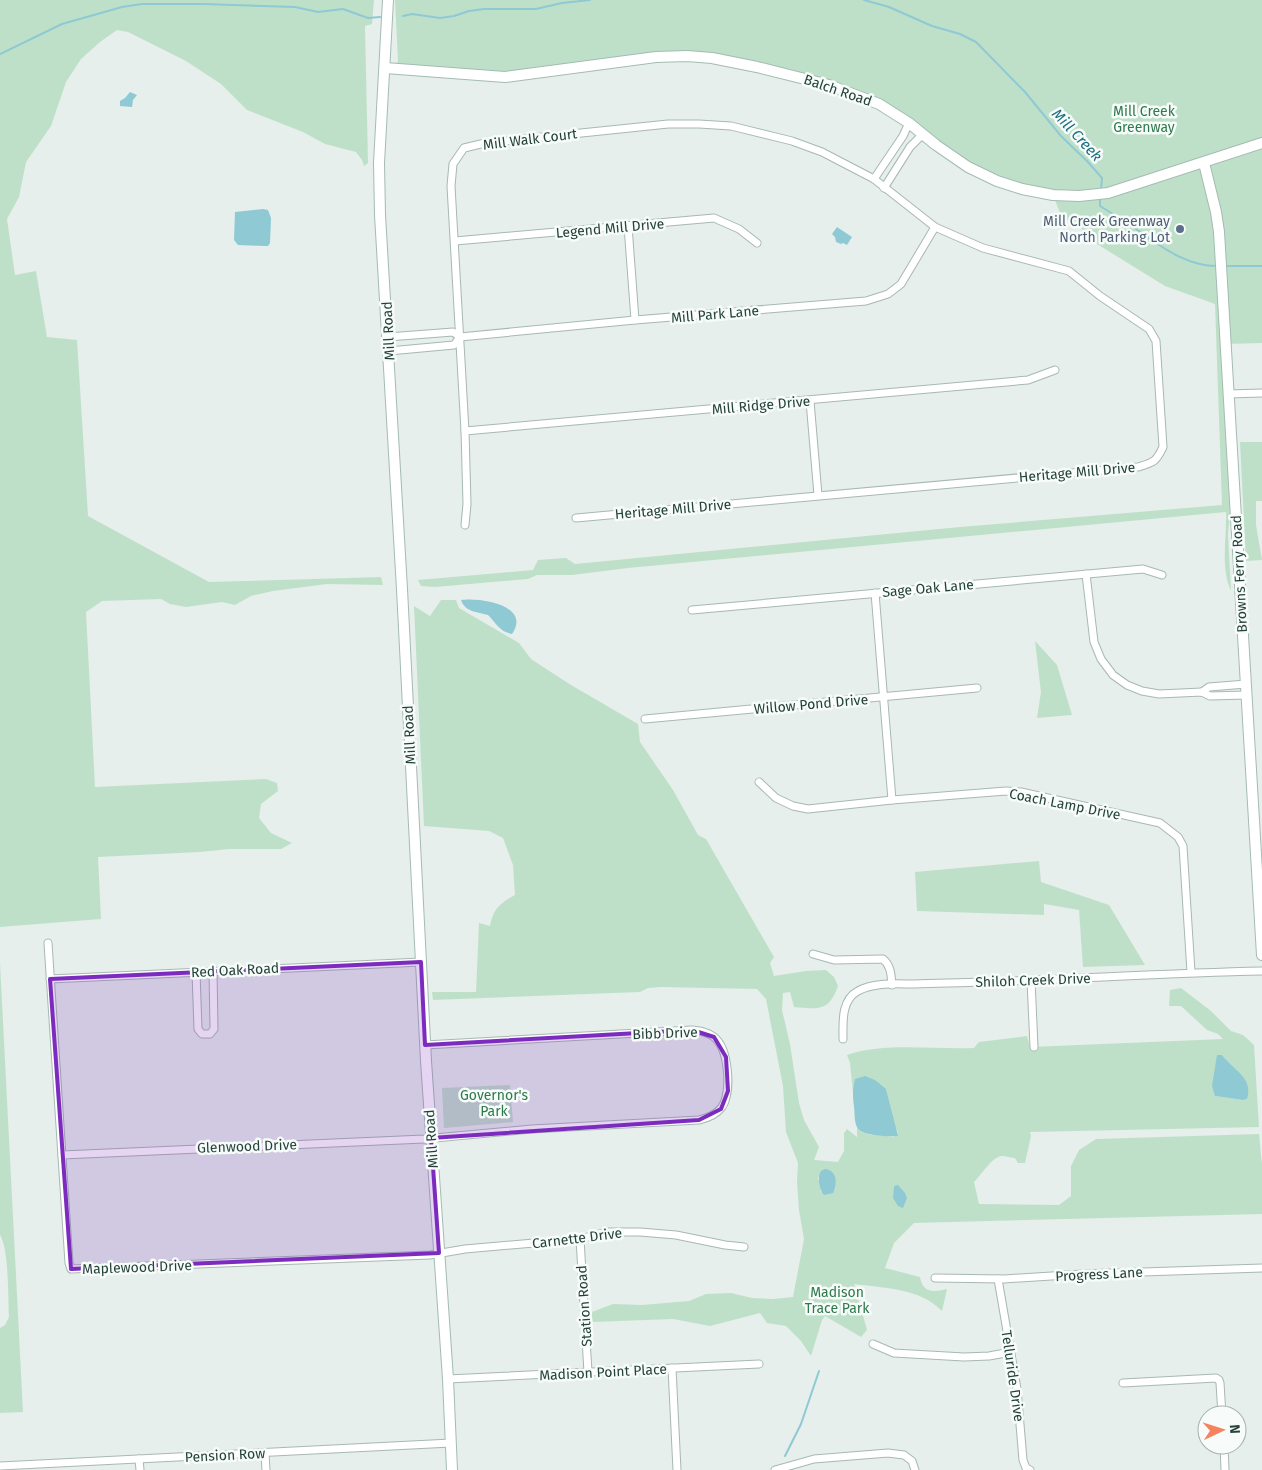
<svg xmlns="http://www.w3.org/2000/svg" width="1262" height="1470" viewBox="0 0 1262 1470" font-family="'Fira Sans',sans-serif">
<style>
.green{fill:#bfe0c8;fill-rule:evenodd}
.water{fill:#8ec9d4}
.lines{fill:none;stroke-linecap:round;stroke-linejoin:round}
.stream{stroke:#8ec9d4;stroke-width:2}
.street-casing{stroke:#a8b8b2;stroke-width:9}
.secondary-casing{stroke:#a4bbb3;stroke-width:12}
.street{stroke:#fff;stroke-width:7}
.secondary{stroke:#fff;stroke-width:10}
.marked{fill:#7b2cbf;fill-opacity:0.2;stroke:#7b2cbf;stroke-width:4;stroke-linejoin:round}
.service-dot{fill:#5c6f8a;stroke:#f7fbf9;stroke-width:2}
.labels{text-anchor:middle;stroke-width:5;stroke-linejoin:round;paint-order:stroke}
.street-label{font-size:14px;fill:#24423a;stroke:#f7fbf9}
.park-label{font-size:14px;fill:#2d7a4b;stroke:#f7fbf9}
.service-label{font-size:14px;fill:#4e5e75;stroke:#f7fbf9;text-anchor:end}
.water-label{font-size:15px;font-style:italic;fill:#1c6f80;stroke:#f7fbf9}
</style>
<rect width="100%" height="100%" fill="#e6efeb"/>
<g class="green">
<polygon points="0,0 374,0 372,24 365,26 368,163 364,166 362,160 356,152 325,144 303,132 247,110 221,84 186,61 128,32 117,30 100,42 81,59 66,82 51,126 26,162 19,197 7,219 15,275 36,271 47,337 77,340 88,516 209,582 381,577 383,585 327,584 273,591 251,596 235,605 222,602 186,607 170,604 161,599 102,601 86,612 95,787 266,779 277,783 278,791 261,804 259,818 271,833 292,843 281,849 229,849 200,852 98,857 101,919 0,927"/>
<path d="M395,0H1262V343L1225,344L1224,403L1230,513L1228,534L1231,591C1220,567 1227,538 1226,512L628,568L572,575H537L528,579L435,587L421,586L418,580L533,570L538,560L566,558L575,564L960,527L1222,505L1215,304L1165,286L1097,244L1074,222L1062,218L1053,195L997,181L909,123L829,85L687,56L505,77L395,69L398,61Z"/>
<polygon points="1240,442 1262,442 1262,501 1256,501 1256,525 1262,560 1246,561"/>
<path d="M441,600H456L459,608L519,643L531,659L571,685L638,724L640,742L673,790L698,835L706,839L774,957L770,963L774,976L806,971L826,970L834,977L838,986C829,1012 818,1009 794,1007L790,992L783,993L782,1010L790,1044L799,1103L804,1120L819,1147L814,1160L838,1162L844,1151V1133L847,1129L857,1137V1128C866,1138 882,1134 894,1137L898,1133L894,1125L886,1089L854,1081L853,1093L850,1063L847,1055C885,1042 934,1050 974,1048L979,1042L1027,1036L1030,1047L1223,1039L1218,1034L1207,1030L1181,1006H1169L1170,990L1181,988L1211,1011L1231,1031L1243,1035L1254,1045L1259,1127L1030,1132L1031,1136L1025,1163H1018L1015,1158C1012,1158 1006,1156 1002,1156C992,1157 982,1174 974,1182L979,1204L1059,1205L1071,1196V1166L1079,1150L1096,1139L1259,1134L1262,1165V1214L914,1223L894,1243L885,1268L920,1277C923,1294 934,1292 947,1289L942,1311C920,1288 884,1288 854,1284L867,1330L861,1337L825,1316L822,1320L811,1356L801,1341L786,1326L767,1323L760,1313L710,1326L673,1319L592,1322V1312L613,1304L642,1305L689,1301L706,1294L731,1293L752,1298L773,1299L793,1297L804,1239L799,1210L797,1182L798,1163L786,1132L783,1086L766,999L757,989L661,987L648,988L640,992L433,1000L432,992H476L479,923L490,926C493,909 500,903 515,895L513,865L503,838L489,831L424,826L414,606L430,616ZM1222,1055L1225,1059L1247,1099L1243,1100L1215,1096ZM818,1177L836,1180L835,1190L821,1192Z"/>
<polygon points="1035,641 1057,665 1072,715 1037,718 1041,692"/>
<polygon points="1039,861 1041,882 1109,905 1145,965 1083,967 1079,910 1044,904 1044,915 917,911 915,872"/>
<path d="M0,963L23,1412L0,1413V1328L5,1325L9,1317C8,1299 9,1248 0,1235Z"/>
<polygon points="510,1085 513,1122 444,1128 442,1088"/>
</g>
<g class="water">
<polygon points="130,92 137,95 133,100 132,107 120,106 120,101 125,98"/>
<polygon points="263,209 268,210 271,218 270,243 268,246 264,246 238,245 234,240 235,212"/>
<polygon points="837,227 852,237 847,245 843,243 841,244 836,242 835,237 832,234"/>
<path d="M461,600C479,597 532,605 512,634C500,632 496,623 488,615C477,612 465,612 461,600Z"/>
<path d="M1217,1055H1222C1233,1070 1254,1078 1247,1099L1243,1100L1215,1096L1212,1086Z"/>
<path d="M865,1076L875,1080L886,1089L898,1136C889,1137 860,1136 857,1127C854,1121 855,1113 854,1107C853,1098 852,1088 855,1079Z"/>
<path d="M825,1169C837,1170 838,1184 833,1193L824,1195C819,1190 817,1177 821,1171Z"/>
<polygon points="898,1185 905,1193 907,1198 903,1208 898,1206 893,1198 894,1186"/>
</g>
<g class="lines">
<g class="stream">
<polyline points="864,0 889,7 932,26 960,34 976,42 1025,92 1061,136 1087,161 1102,178 1101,190"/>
<polyline points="403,16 412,14 440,18 454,16 469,11 484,9 536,9 562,3 590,0"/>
<polyline points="0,54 62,24 122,7 142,4 203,4 295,7 318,12 343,9 368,18 380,17"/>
<path d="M1100,198V206C1115,215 1131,225 1146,236C1167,251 1190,266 1217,266"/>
<polyline points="1224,266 1262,266"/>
<polyline points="785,1456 801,1424 819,1371"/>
</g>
<defs>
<g id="street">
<polyline points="874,179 903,136 909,123"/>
<polyline points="884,188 910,147 923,134"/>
<polyline points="628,226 635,320"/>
<polyline points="455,241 714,218 739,229 757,243"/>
<polyline points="388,337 453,332 460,337"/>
<polyline points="389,351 454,345 460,337 635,320 866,301 888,294 901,284 935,227"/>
<polyline points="1228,394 1262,393"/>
<polyline points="810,401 818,495"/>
<polyline points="465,431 1028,380 1055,370"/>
<path d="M465,525L467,504L465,431L451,186L453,164L464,148L485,143L668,124H699L731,126L792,141L822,152L874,179L935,227L983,248L1069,271L1100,296L1149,329L1156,341L1163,447C1156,462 1154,462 1138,467L576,518"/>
<polyline points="1086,574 1094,642 1101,659 1113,675 1127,685 1142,691 1159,694 1202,692 1210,696 1246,695"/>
<polyline points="875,593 892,800"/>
<polyline points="692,610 1143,569 1162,575"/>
<polyline points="1202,692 1209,687 1246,684"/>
<polyline points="645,719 977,688"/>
<polyline points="759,782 776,798 793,806 808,809 892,800 1006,791 1021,792 1160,823 1178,837 1183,846 1191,972"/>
<polyline points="48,943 69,1263 71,1269 430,1255 465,1249 580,1239 607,1232 640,1232 676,1235 725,1245 744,1247"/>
<path d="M813,954L834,960L883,959C891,966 891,974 892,985"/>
<polyline points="196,972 198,1029 202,1034 210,1034 214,1029 213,971"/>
<polyline points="50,979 421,962"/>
<polyline points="1031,980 1034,1047"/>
<path d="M843,1039C843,1022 841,1000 858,991C874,982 897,984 914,984C937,983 960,983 982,982C1076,979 1169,973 1262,971"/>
<path d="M62,1155L424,1139L532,1129L699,1120C708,1118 716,1115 722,1107C732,1092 729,1049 714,1037C708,1032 701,1031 692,1030L425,1045"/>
<polyline points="580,1239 588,1372"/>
<polyline points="935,1278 1004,1279 1083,1274 1262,1268"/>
<polyline points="998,1279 1017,1389 1023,1460 1026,1468 1030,1470"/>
<polyline points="873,1344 894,1353 964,1357 989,1356 1011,1352"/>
<polyline points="672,1368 677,1470"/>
<polyline points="448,1379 759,1364"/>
<polyline points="1123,1383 1216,1378 1219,1380 1220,1383 1222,1415"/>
<polyline points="1224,1445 1225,1470"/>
<polyline points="265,1453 266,1470"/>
<polyline points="139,1459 140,1470"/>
<polyline points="0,1466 451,1443"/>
<polyline points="775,1470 814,1459 888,1453 904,1455 912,1461 915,1470"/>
</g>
<g id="secondary">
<polyline points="388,0 379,163 380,215 402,589 426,1061 448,1379 452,1470"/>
<polyline points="385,68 505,77 656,57 687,56 712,58 757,67 829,85 879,104 909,123 936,145 968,167 997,181 1022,189 1053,195 1079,196 1108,193 1262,143"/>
<polyline points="1204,163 1216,212 1219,232 1262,955"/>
</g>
</defs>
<use href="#street" class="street-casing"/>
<use href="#secondary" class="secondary-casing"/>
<use href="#street" class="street"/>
<use href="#secondary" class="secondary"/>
</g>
<path class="marked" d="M421,962L425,1045L692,1030L714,1037L726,1057L728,1091L721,1109L699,1120L431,1138L439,1253L71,1269L50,979Z"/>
<circle class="service-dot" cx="1180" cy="229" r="5"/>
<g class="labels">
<g class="street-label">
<text transform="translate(838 90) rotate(19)" y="5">Balch Road</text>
<text transform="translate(530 139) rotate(-7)" y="5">Mill Walk Court</text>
<text transform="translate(610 228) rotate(-5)" y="5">Legend Mill Drive</text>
<text transform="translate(715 314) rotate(-5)" y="5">Mill Park Lane</text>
<text transform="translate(388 331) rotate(-93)" y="5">Mill Road</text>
<text transform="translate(761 405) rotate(-5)" y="5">Mill Ridge Drive</text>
<text transform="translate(1077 472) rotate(-5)" y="5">Heritage Mill Drive</text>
<text transform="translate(673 509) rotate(-5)" y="5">Heritage Mill Drive</text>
<text transform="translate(1239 574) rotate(-93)" y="5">Browns Ferry Road</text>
<text transform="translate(928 588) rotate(-5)" y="5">Sage Oak Lane</text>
<text transform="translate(811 704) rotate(-5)" y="5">Willow Pond Drive</text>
<text transform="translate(409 735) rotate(-93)" y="5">Mill Road</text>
<text transform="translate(1065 804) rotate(11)" y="5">Coach Lamp Drive</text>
<text transform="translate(235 970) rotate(-3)" y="5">Red Oak Road</text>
<text transform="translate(1033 980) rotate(-2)" y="5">Shiloh Creek Drive</text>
<text transform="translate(665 1033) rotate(-2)" y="5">Bibb Drive</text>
<text transform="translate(431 1139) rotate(-94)" y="5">Mill Road</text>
<text transform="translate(247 1146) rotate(-2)" y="5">Glenwood Drive</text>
<text transform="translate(577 1238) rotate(-7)" y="5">Carnette Drive</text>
<text transform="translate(137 1267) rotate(-2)" y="5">Maplewood Drive</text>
<text transform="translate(1099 1274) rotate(-3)" y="5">Progress Lane</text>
<text transform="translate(584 1306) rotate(-94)" y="5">Station Road</text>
<text transform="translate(603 1372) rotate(-3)" y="5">Madison Point Place</text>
<text transform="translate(1013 1376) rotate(82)" y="5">Telluride Drive</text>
<text transform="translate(225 1455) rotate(-3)" y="5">Pension Row</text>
</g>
<g class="park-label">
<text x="1144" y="116">Mill Creek<tspan x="1144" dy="16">Greenway</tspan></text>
<text x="494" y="1100">Governor's<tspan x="494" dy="16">Park</tspan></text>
<text x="837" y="1297">Madison<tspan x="837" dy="16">Trace Park</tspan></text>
</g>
<g class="service-label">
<text x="1170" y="226">Mill Creek Greenway<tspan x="1170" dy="16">North Parking Lot</tspan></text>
</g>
<g class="water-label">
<text transform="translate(1077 135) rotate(47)" y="5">Mill Creek</text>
</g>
</g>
<g transform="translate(1222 1430) rotate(86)"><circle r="24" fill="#f7fbf9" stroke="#a3b1ad"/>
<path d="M0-4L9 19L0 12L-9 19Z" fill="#f4845f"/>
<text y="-8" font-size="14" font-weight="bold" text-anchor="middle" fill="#24423a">N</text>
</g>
</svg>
